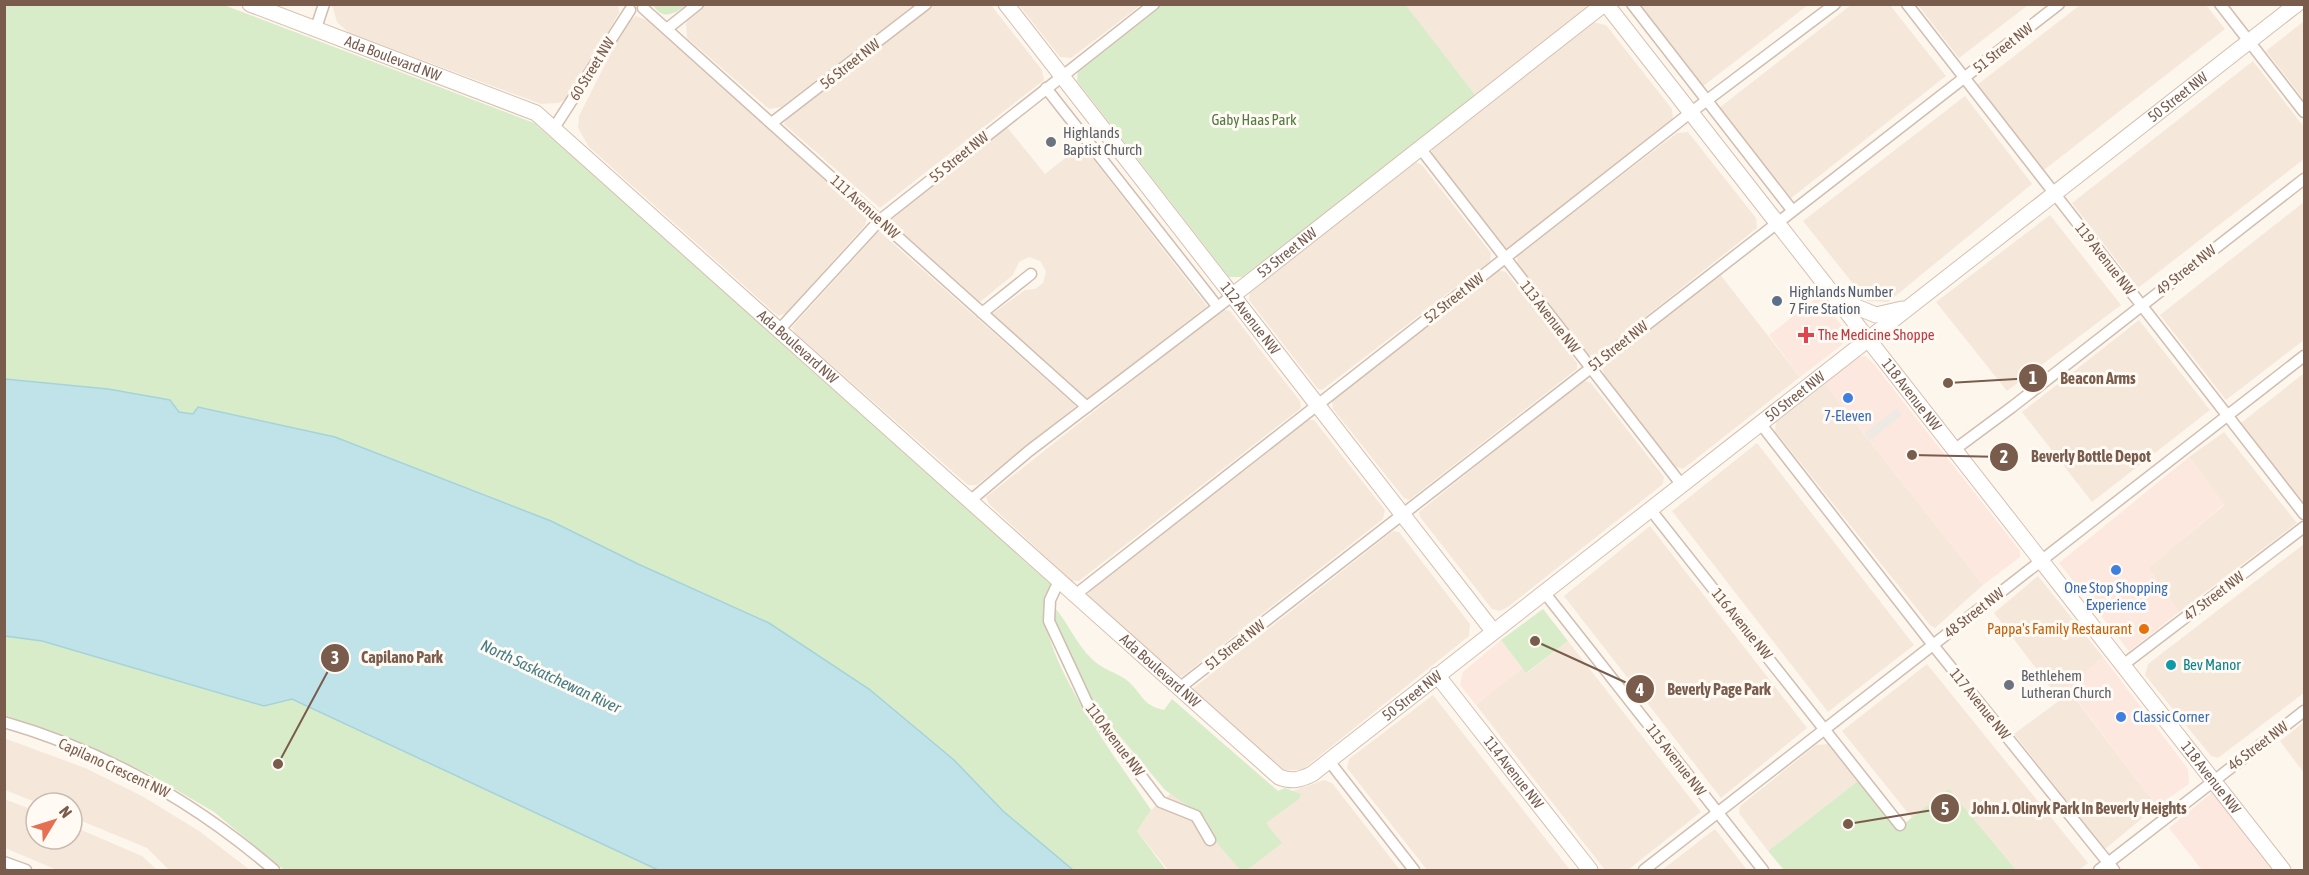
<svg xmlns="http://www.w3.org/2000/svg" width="2309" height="875" viewBox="0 0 2309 875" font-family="'Asap Condensed',sans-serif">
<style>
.residential{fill:#f5e8da}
.commercial{fill:#fde8e0}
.industrial{fill:#efe9e4}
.green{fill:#d8ecc9}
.water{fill:#bfe3e8;stroke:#a5d3da;stroke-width:1.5}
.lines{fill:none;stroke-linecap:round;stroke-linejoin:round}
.street-casing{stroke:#d1beb0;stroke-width:13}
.secondary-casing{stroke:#d6c0b0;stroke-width:17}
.street{stroke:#fff;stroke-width:10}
.secondary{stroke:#fff;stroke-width:15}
.worship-dot{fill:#6b7280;stroke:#fffaf3;stroke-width:2}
.service-dot{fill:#5c6f8a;stroke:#fffaf3;stroke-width:2}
.health-dot{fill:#e0444e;stroke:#fffaf3;stroke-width:2}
.shop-dot{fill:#3f7fe0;stroke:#fffaf3;stroke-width:2}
.food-dot{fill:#e8710a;stroke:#fffaf3;stroke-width:2}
.culture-dot{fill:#0f9aa8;stroke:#fffaf3;stroke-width:2}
.labels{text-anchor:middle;stroke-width:6;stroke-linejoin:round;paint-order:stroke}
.street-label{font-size:15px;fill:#7a5c4d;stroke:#fffaf3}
.park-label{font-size:15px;fill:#537a41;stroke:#fffaf3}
.worship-label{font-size:15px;fill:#5b616d;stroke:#fffaf3;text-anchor:start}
.service-label{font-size:15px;fill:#4e5e75;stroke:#fffaf3;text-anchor:start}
.health-label{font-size:15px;fill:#be3a42;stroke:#fffaf3;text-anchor:start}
.shop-label{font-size:15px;fill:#366cbe;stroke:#fffaf3}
.food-label{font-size:15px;fill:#c56008;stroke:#fffaf3;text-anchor:end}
.culture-label{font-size:15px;fill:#0d838f;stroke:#fffaf3;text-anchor:start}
.water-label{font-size:16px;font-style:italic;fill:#437c86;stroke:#fffaf3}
.leader{fill:none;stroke:#7a5c4d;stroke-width:2}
.callout-dot{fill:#7a5c4d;stroke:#fffaf3;stroke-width:2}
.mark-label{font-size:18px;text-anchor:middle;font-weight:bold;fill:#fff}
.callout-label{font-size:16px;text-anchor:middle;font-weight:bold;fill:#7a5c4d;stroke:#fffaf3;stroke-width:6;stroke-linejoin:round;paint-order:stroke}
</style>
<rect width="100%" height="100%" fill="#fdf6ec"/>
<g class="residential">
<polygon points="618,4 619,13 571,96 559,103 541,104 349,33 337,22 332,5"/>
<polygon points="935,4 991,5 1042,70 1044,80 880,208 784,124 786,120"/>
<polygon points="1586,4 1586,9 1476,96 1405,5"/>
<polygon points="706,5 914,5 781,107 769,109 687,38 686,20"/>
<polygon points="1019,5 1141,5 1071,58 1060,57"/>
<polygon points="1638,5 1808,5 1702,87"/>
<polygon points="1851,5 1890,5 1946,76 1790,199 1719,108"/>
<polygon points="1918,5 2028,5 1959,58"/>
<polygon points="2080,5 2206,5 2225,29 2044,170 1977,85"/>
<polygon points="636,16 649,21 867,217 865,225 787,313 778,316 589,147 578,128 579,116 625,25"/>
<polygon points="2304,21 2304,100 2266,51"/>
<polygon points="1593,22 1606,25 1672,109 1673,119 1509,249 1504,247 1432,155 1432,148"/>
<polygon points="2253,61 2304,127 2304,159 2138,288 2072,203"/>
<polygon points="1965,96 2032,184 1888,302 1867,301 1803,221"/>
<polygon points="1006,126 1045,174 1082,145 1207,306 1087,400 992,314 1025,290 1035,289 1043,283 1046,271 1040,261 1029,257 1019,262 1013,275 980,302 892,223 891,216"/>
<polygon points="1688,132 1756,218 1757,228 1597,355 1588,355 1517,264 1517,255 1677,133"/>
<polygon points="1414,161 1422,165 1491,253 1490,261 1322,390 1318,389 1249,300 1250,288"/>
<polygon points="2304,202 2304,340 2226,400 2160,315"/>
<polygon points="2050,215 2121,305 2007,391 1936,302"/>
<polygon points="879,231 1076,406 977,485 968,485 795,333 792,327"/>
<polygon points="1498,270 1506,272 1577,363 1577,369 1409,500 1404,498 1333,409 1332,401"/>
<polygon points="1719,273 1800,377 1683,469 1676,467 1604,375 1602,365"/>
<polygon points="1223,309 1230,311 1300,401 1301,408 1079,581 1072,581 989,504 986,497"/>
<polygon points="2139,320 2210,410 2092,502 2022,412"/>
<polygon points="2304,373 2304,505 2241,423"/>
<polygon points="1583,380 1591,383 1664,477 1663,484 1508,607 1500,611 1492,609 1420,517 1419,512"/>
<polygon points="1825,384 1983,585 1935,628 1930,625 1775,431 1776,422"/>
<polygon points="1309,420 1314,420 1385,510 1383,519 1184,675 1177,677 1087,596 1091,589"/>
<polygon points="2224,432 2297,523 2179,612 2148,568 2224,505 2189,457"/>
<polygon points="1757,443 1914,645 1828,712 1672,511"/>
<polygon points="1650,526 1807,728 1721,798 1564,596"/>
<polygon points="1393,531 1399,532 1470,624 1469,636 1302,770 1283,770 1192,689"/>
<polygon points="2304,544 2304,693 2218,758 2211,756 2145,675 2148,664"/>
<polygon points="2038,576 2103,657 2067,688 2157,806 2105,849 2014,734 2060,700 1994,613"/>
<polygon points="1568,641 1701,812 1628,870 1605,870 1476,705 1522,668 1527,673"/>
<polygon points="1927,664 2088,863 2079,870 2016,870 1949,789 1912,818 1842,731"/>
<polygon points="1433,695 1570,870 1427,870 1347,768 1349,759"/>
<polygon points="2304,722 2304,773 2280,741"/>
<polygon points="4,738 85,768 142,796 199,831 250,870 169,870 147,848 72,817 72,803 38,803 5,790"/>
<polygon points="1829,744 1858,781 1768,851 1739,813 1740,806 1816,745"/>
<polygon points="1324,780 1332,783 1400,870 1168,870 1137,831 1151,810 1176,789 1284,794"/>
<polygon points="4,799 36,811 36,839 72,839 72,826 142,856 157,870 57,870 5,848"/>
<polygon points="1715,829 1747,870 1662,870"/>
</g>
<g class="commercial">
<polygon points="1819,296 1842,326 1845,334 1842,345 1800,377 1769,335"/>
<polygon points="1865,356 1873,363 2020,551 2020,557 1983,585 1870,441 1902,415 1897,409 1864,433 1823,382 1855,357"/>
<polygon points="2189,457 2224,504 2149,568 2179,612 2129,651 2059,563"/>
<polygon points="1501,640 1522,668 1476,705 1460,685 1463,672"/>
<polygon points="2103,657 2188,769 2189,784 2157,806 2067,687"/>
<polygon points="2214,791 2272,870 2202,870 2169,828"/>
</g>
<polygon class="industrial" points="1897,408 1902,415 1870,441 1864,433"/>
<g class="green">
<polygon points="1405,4 1476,96 1242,277 1229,277 1077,81 1078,68 1161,5"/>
<path d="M5,5H224L534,123L729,293L770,333L970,509L1052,584C1049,591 1044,598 1044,605C1043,664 1118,760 1151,810L1137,831L1166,870H1073L769,623L638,565L551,521L335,437L198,407L193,414L180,412L171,400L5,379Z"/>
<path d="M653,5H686C674,14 663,21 653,5Z"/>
<path d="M1055,608C1068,623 1076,643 1090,657C1103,671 1116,671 1129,682C1143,695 1142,705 1164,710L1172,699L1278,791L1285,788L1301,794L1299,799L1266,823L1282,843L1247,870H1240L1217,843L1206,819L1165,790L1097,709L1080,681L1055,624L1052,610Z"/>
<polygon points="1543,609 1568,641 1526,673 1501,640"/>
<polygon points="4,636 42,641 263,706 292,699 658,870 284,870 214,812 151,775 102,752 5,715"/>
<polygon points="1858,781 1897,829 1949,789 2016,870 1784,870 1768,851"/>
</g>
<polygon class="water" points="5,379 108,389 170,400 179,412 193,414 198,407 335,437 551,521 638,564 769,623 869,689 954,760 1003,811 1073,870 658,870 292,699 264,706 42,641 5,636"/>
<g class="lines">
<defs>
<g id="street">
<polyline points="1632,4 1792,210"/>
<polyline points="1907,4 2304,514"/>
<polyline points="2220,4 2304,112"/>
<polyline points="643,8 1087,407"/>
<polyline points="316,28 324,4"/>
<polyline points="668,28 698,4"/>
<polyline points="1046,88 1217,306"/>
<polyline points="773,122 926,4"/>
<polyline points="554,128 630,10"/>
<polyline points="1420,148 1681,484"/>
<polyline points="982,313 1031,274"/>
<polyline points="780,329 880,220 1154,4"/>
<polyline points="1760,423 1933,645 2114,870"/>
<polyline points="1954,450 2012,407 2304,179"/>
<polyline points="971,500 1029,451 1232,296"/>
<polyline points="1650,509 1900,825"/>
<polyline points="1059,581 1050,600 1049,621 1090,709 1161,802 1196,816 1210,840"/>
<polyline points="1544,592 1763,870"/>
<polyline points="1075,595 1690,113 1835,4"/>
<polyline points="2123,665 2304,527"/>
<polyline points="1178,689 2059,4"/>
<path d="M4,722C104,751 195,802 274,870"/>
<polyline points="1329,761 1414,870"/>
<polyline points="4,862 26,870"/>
<polyline points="1644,870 2304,356"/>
<polyline points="2099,870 2304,711"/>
</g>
<g id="secondary">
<path id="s1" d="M250,4L536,113L1279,777C1292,782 1300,780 1312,774L2297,4"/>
<path id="s2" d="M1006,4L1493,631"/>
<path id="s3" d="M1606,4L2283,870"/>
<path id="s4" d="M1232,296L1604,4"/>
<polyline points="1837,299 1876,315 1902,309"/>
<path id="s5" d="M1437,675L1590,870"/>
</g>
</defs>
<use href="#street" class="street-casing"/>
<use href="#secondary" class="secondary-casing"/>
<use href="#street" class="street"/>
<use href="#secondary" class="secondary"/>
</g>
<g class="worship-dot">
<circle cx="1051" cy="142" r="6"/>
<circle cx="2009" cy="685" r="6"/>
</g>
<circle class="service-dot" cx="1777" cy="301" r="6"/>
<path class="health-dot" d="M1803 326h6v6h6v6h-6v6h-6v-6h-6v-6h6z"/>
<g class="shop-dot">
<circle cx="1848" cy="398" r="6"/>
<circle cx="2116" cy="570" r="6"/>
<circle cx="2121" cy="717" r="6"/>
</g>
<circle class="food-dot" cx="2144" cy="629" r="6"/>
<circle class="culture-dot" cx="2171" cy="665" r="6"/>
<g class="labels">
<g class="street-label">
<text transform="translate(2003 48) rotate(-38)" y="5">51 Street NW</text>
<text dy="5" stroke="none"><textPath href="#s1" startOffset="153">Ada Boulevard NW</textPath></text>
<text transform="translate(850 64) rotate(-38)" y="5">56 Street NW</text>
<text transform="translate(592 69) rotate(-58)" y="5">60 Street NW</text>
<text dy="5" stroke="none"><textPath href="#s1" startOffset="2436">50 Street NW</textPath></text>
<text transform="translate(959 157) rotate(-39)" y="5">55 Street NW</text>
<text transform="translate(865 207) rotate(42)" y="5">111 Avenue NW</text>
<text dy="5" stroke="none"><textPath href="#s4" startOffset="70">53 Street NW</textPath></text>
<text transform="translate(2105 259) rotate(52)" y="5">119 Avenue NW</text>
<text transform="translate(2186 270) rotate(-38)" y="5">49 Street NW</text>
<text transform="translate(1454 298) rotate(-38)" y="5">52 Street NW</text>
<text transform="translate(1550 317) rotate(52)" y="5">113 Avenue NW</text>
<text dy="5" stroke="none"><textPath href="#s2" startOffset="398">112 Avenue NW</textPath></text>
<text dy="5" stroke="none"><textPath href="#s1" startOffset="657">Ada Boulevard NW</textPath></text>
<text transform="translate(1618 346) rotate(-38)" y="5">51 Street NW</text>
<text dy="5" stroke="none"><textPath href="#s3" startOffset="496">118 Avenue NW</textPath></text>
<text dy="5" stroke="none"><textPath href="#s1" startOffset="1950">50 Street NW</textPath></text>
<text transform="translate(2214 596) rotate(-37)" y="5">47 Street NW</text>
<text transform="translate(1974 613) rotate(-38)" y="5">48 Street NW</text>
<text transform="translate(1742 624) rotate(51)" y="5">116 Avenue NW</text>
<text transform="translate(1235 645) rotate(-38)" y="5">51 Street NW</text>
<text dy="5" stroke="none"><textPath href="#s1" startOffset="1143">Ada Boulevard NW</textPath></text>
<text dy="5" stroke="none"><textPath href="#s1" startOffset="1464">50 Street NW</textPath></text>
<text transform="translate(1980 704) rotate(51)" y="5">117 Avenue NW</text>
<text transform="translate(1115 740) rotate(53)" y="5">110 Avenue NW</text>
<text transform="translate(2258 746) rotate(-37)" y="5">46 Street NW</text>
<text transform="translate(1676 760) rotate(52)" y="5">115 Avenue NW</text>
<text transform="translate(114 768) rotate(25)" y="5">Capilano Crescent NW</text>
<text dy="5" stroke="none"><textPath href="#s5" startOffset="124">114 Avenue NW</textPath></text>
<text dy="5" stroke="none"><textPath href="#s3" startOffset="982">118 Avenue NW</textPath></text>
</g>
<g class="park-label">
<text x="1254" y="125">Gaby Haas Park</text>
</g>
<g class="worship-label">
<text x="1063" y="138">Highlands<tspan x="1063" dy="17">Baptist Church</tspan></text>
<text x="2021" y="681">Bethlehem<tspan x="2021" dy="17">Lutheran Church</tspan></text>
</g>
<g class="service-label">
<text x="1789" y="297">Highlands Number<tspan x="1789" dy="17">7 Fire Station</tspan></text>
</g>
<g class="health-label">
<text x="1818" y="340">The Medicine Shoppe</text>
</g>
<g class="shop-label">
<text x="1848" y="421">7-Eleven</text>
<text x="2116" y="593">One Stop Shopping<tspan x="2116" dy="17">Experience</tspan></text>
<text x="2133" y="722" text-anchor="start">Classic Corner</text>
</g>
<g class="food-label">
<text x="2132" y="634">Pappa's Family Restaurant</text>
</g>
<g class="culture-label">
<text x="2183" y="670">Bev Manor</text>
</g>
<g class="water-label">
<text transform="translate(551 676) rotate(25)" y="6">North Saskatchewan River</text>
</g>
</g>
<path class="leader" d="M1948 383L2033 378M1912 455L2004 457M278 764L335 658M1535 641L1640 689M1848 824L1945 808"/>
<g class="callout-dot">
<circle cx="1948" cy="383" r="6"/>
<circle cx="1912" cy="455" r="6"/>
<circle cx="278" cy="764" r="6"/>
<circle cx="1535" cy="641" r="6"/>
<circle cx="1848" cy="824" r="6"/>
<circle cx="2033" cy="378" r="15"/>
<circle cx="2004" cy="457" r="15"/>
<circle cx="335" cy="658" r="15"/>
<circle cx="1640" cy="689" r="15"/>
<circle cx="1945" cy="808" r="15"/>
</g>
<g class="mark-label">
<text x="2033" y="384">1</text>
<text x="2004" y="463">2</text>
<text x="335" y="664">3</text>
<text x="1640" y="696">4</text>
<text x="1945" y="815">5</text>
</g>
<g class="callout-label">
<text x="2098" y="384">Beacon Arms</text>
<text x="2091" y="462">Beverly Bottle Depot</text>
<text x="402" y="663">Capilano Park</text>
<text x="1719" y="695">Beverly Page Park</text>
<text x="2079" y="814">John J. Olinyk Park In Beverly Heights</text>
</g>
<rect width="2309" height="875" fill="none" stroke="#7a5c4d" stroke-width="12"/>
<g transform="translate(54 821) rotate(52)"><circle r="28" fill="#fffaf3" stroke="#cabbb1" stroke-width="1.5"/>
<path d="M0-4.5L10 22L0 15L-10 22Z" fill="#e76f51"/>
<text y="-9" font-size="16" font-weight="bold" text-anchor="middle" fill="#7a5c4d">N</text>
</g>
</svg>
